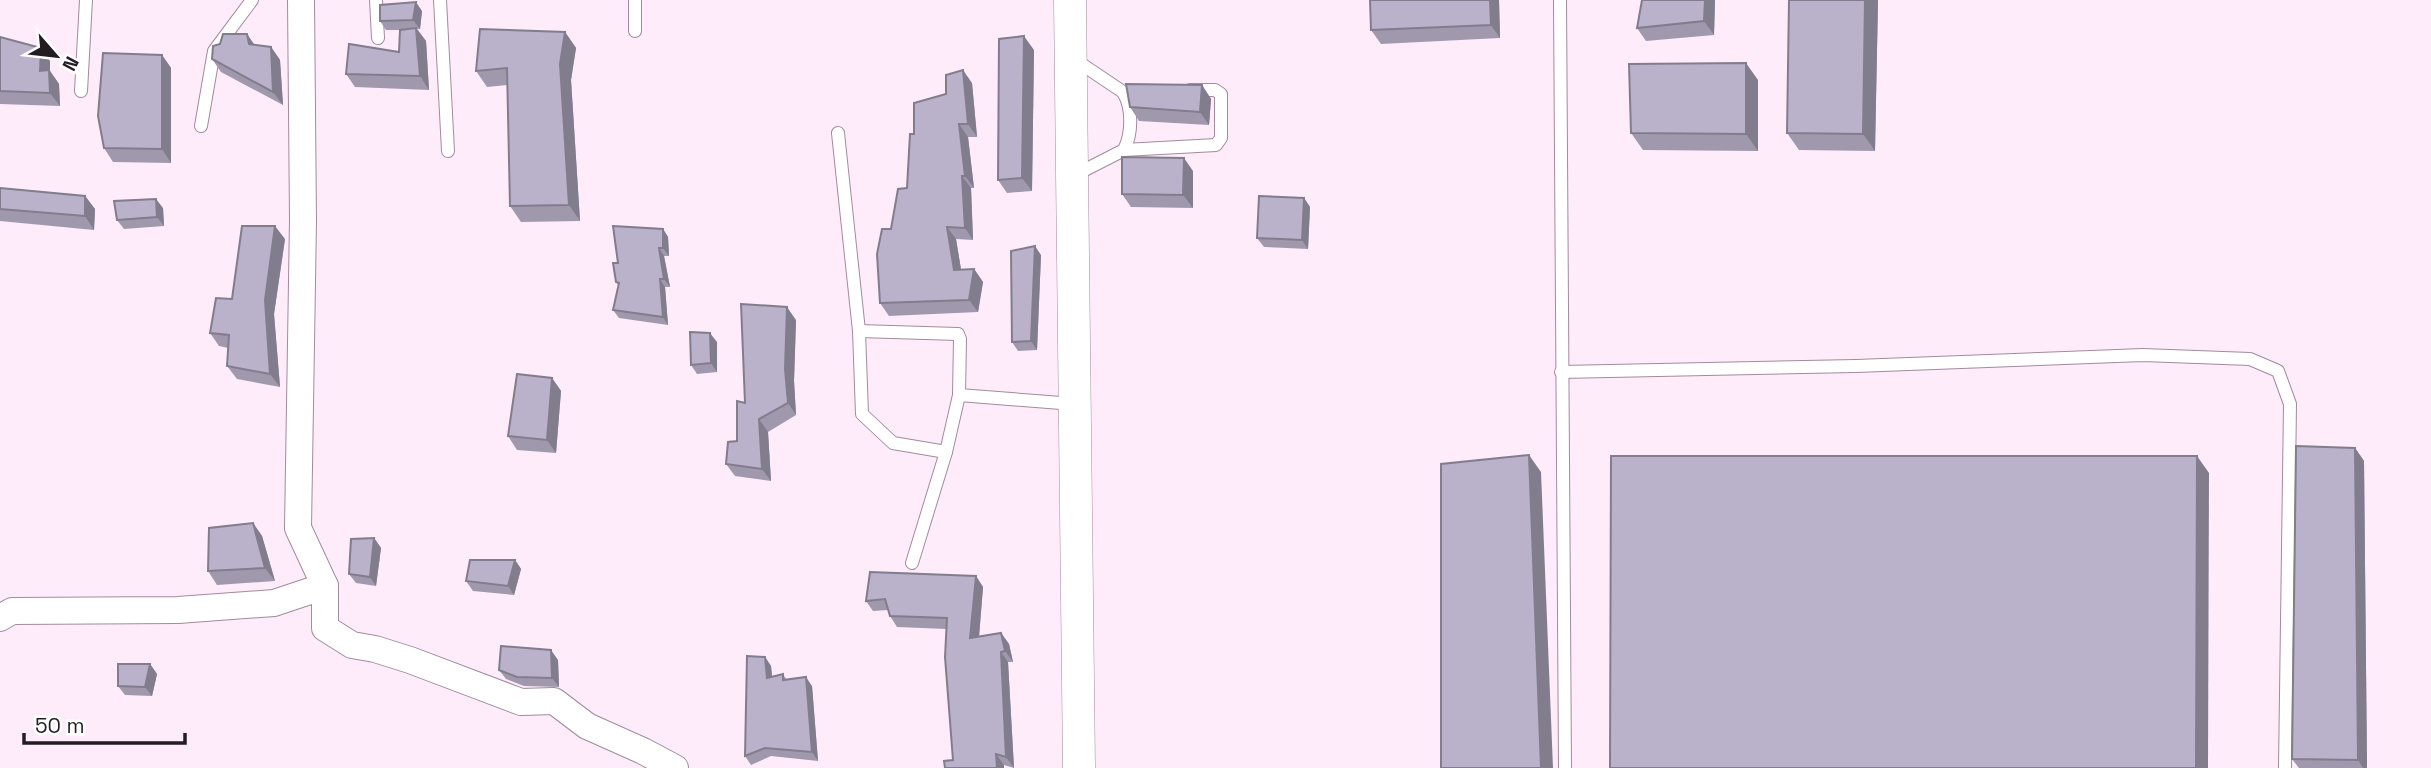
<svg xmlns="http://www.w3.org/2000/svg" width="2431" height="768" viewBox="0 0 2431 768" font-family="'Space Grotesk',sans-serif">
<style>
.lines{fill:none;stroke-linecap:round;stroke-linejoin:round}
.service-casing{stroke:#a18b9d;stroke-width:14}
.minor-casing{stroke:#a18b9d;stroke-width:28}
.tertiary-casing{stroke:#a18b9d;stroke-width:33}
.service{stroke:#fff;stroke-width:12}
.minor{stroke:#fff;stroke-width:26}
.tertiary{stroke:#fff;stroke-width:32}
.wall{fill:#a099ae}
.shaded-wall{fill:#827d8d}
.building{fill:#bab2ca;stroke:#827d8d;stroke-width:2}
</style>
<rect width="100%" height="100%" fill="#ffecfb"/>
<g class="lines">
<defs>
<g id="service">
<polyline points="376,0 378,38"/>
<polyline points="440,0 448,151"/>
<polyline points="1560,0 1565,768"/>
<polyline points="635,31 635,0"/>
<polyline points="81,91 86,0"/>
<polyline points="201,126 214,51 252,0"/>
<polyline points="838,133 859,331 862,414 893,443 946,452"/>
<polyline points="1124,150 1216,145 1221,138 1221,94 1215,90 1190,90"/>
<path d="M1073,176L1124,150C1132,134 1133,108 1123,92L1074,59"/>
<polyline points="859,331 958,334 960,339 959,395"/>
<polyline points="1561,372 1856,366 2143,355 2250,359 2278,371 2290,404 2285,768"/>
<polyline points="912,563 946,452 959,395 1074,404"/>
</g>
<g id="minor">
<polyline points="301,0 303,220 298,528 325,586 325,628 352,645 375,649 410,660 521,702 554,701 587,726 643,751 675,768"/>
<polyline points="0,618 12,611 178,610 274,603 325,586"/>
</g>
<polyline id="tertiary" points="1070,0 1079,768"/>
</defs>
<use href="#service" class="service-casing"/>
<use href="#minor" class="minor-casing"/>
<use href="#tertiary" class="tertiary-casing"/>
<use href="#service" class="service"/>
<use href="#minor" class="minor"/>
<use href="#tertiary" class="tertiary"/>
</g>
<g class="wall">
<polygon points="1499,0 1500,38 1381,44 1371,30"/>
<polygon points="1715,0 1714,35 1646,41 1637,28"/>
<polygon points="1789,0 1878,0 1875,151 1799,150 1787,133"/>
<polygon points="422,11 420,29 417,29 426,41 429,90 355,87 346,74 399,52 402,30 386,30 380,21"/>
<polygon points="565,32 576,48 571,80 580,221 521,222 510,206 507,85 487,87 476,71"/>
<polygon points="247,34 254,45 271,47 280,60 283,105 221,72 212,59"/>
<polygon points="0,37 50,61 50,71 59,84 60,106 0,104"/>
<polygon points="1034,50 1032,191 1007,193 998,180"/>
<polygon points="162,55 171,68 171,163 113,162 104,148"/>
<polygon points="1758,80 1758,151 1643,150 1631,133"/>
<polygon points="972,83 977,137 968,137 974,188 971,188 973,240 956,239 961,269 974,269 983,282 978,312 889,316 880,303 891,229 907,188 914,134 946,94"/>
<polygon points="1202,85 1211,99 1209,125 1139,121 1130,107"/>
<polygon points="1193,171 1193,208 1131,207 1122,194"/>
<polygon points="0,188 85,196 95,209 94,230 0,221"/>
<polygon points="1304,198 1310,207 1308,249 1264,247 1257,238"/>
<polygon points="163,208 164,226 124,229 117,220"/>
<polygon points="663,229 668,237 669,256 664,256 670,287 665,287 668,325 619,318 613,310 619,285 616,282 618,263"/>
<polygon points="285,239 274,314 280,387 237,379 227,366 228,348 219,346 210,333 232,299"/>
<polygon points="1041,255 1037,350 1018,351 1012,342"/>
<polygon points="796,320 794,381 796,415 768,432 771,481 735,476 726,464 737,441 745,403"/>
<polygon points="717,342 717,372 697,374 691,365"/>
<polygon points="552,378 561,391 556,453 517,450 508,436"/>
<polygon points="2355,448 2364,461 2367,768 2299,768 2292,759"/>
<polygon points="253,523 262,536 275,581 217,585 208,571"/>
<polygon points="374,538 381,548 376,586 356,583 349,574"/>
<polygon points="515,560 521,569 514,595 473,591 466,581"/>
<polygon points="976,576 983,587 979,637 1001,633 1009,644 1013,662 1008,662 1014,768 1004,765 953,760 946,629 897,627 890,616 888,610 873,611 866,601"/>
<polygon points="765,657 771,666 772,677 783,674 786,679 812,686 818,761 771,756 751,765 745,756"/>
<polygon points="558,660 559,687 524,686 506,679 499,670"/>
<polygon points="150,664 157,674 152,696 125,695 118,686"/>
</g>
<g class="shaded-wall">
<polygon points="1490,0 1499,0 1500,38 1491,25"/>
<polygon points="1705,0 1715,0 1714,35 1704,21"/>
<polygon points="1865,0 1878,0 1875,151 1863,134"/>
<polygon points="416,2 422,11 420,29 413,20"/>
<polygon points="416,28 426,41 429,90 420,76"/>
<polygon points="565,32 576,48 571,80 580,221 569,205 560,64"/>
<polygon points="247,34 256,47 249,44"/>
<polygon points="1024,36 1034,50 1032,191 1022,178"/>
<polygon points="271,47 280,60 283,105 273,92"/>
<polygon points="41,48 50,61 50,71 59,84 60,106 50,93 40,71"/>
<polygon points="162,55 171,68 171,163 162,149"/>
<polygon points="1746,63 1758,80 1758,151 1746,134"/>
<polygon points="963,70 972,83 977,137 968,124"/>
<polygon points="1202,85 1211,99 1209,125 1200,112"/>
<polygon points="959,124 968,137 974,188 965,176"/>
<polygon points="1184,158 1193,171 1193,208 1183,195"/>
<polygon points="962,176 971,188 973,240 965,228"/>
<polygon points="85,196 95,209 94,230 85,216"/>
<polygon points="1304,198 1310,207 1308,249 1302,240"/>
<polygon points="156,199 163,208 164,226 157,217"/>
<polygon points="275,226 285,239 274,314 280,387 270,374 265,300"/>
<polygon points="947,227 956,239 963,282 954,270"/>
<polygon points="663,229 668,237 669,256 663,248"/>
<polygon points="1035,246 1041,255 1037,350 1031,341"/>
<polygon points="659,248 664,256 670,287 664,279"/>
<polygon points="974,269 983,282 978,312 969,300"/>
<polygon points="660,279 665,287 668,325 663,317"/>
<polygon points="787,307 796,320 794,381 796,415 788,403 785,369"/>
<polygon points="710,333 717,342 717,372 711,363"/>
<polygon points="552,378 561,391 556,453 547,440"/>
<polygon points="759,419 768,432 771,481 762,469"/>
<polygon points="2355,448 2364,461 2367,768 2363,768 2358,760"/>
<polygon points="1529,455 1541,472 1553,768 1541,768"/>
<polygon points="2197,456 2209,473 2208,768 2196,768"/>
<polygon points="253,523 262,536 275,581 265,568"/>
<polygon points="374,538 381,548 376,586 370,577"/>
<polygon points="515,560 521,569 514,595 508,586"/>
<polygon points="976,576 983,587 978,649 970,638"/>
<polygon points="1001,633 1009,644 1013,662 1005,651"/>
<polygon points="551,650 558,660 559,687 552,678"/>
<polygon points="1001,652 1008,662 1014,768 1006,757"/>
<polygon points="765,657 771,666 773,687 767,678"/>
<polygon points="150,664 157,674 152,696 145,687"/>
<polygon points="806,677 812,686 818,761 812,752"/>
<polygon points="996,754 1004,765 1004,768 997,768"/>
</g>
<g class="building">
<polygon points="1370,0 1490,0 1491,25 1371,30"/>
<polygon points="1642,0 1705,0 1704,21 1637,28"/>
<polygon points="1789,0 1865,0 1863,134 1787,133"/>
<polygon points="416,2 413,20 380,21 380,5"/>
<polygon points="416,28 420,76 346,74 349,44 399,52 400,30"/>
<polygon points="480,29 565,32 560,64 569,205 510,206 507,68 476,71"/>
<polygon points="223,34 247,34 249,44 271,47 273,92 212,59 213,46 220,44"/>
<polygon points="1024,36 1022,178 998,180 999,39"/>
<polygon points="0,37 41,48 40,71 49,70 50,93 0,91"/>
<polygon points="103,53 162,55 162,149 104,148 98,116"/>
<polygon points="1746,63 1746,134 1631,133 1629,64"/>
<polygon points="963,70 968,124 959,124 965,176 962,176 965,228 947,227 954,270 974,269 969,300 880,303 877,254 882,229 891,229 898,189 907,188 910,134 914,134 914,103 946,94 946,75"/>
<polygon points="1126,84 1202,85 1200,112 1130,107"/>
<polygon points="1122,157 1184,158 1183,195 1122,194"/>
<polygon points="0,188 85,196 85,216 0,209"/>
<polygon points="1259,196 1304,198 1302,240 1257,238"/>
<polygon points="156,199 157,217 117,220 114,201"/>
<polygon points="242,226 275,226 265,300 270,374 227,366 229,335 210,333 216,298 232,299"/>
<polygon points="613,226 663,229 663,248 659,248 664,279 660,279 663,317 613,310 619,283 616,282 613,263 618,263"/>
<polygon points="1035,246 1031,341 1012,342 1011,251"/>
<polygon points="741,304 787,307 785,369 788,403 759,419 762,469 726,464 728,442 737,441 737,401 745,403"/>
<polygon points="690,332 710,333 711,363 691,365"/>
<polygon points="517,374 552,378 547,440 508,436"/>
<polygon points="2296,446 2355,448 2358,760 2292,759"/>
<polygon points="1529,455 1541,768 1441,768 1441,464"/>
<polygon points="1611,456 2197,456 2196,768 1610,768"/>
<polygon points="253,523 265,568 208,571 209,528"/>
<polygon points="374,538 370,577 349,574 351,539"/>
<polygon points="470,560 515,560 508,586 466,581"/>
<polygon points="870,572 976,576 970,638 1001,633 1005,651 1001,652 1006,757 996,754 997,768 945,768 944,761 953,760 945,657 947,618 890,616 885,599 866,601"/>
<polygon points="501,646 551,650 552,678 517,677 499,670"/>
<polygon points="747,656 765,657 767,678 783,674 783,680 806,677 812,752 765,748 745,756"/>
<polygon points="118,664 150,664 145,687 118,686"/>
</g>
<g transform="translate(56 56) rotate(118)" stroke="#ffffff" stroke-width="5" paint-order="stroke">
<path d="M0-5L12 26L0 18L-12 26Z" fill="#241c23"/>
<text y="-10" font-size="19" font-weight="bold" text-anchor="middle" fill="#241c23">N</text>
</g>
<path d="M24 733v10h161v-10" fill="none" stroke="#241c23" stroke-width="3.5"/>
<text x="35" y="733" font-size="21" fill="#241c23" stroke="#ffffff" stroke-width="5" paint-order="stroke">50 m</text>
</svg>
